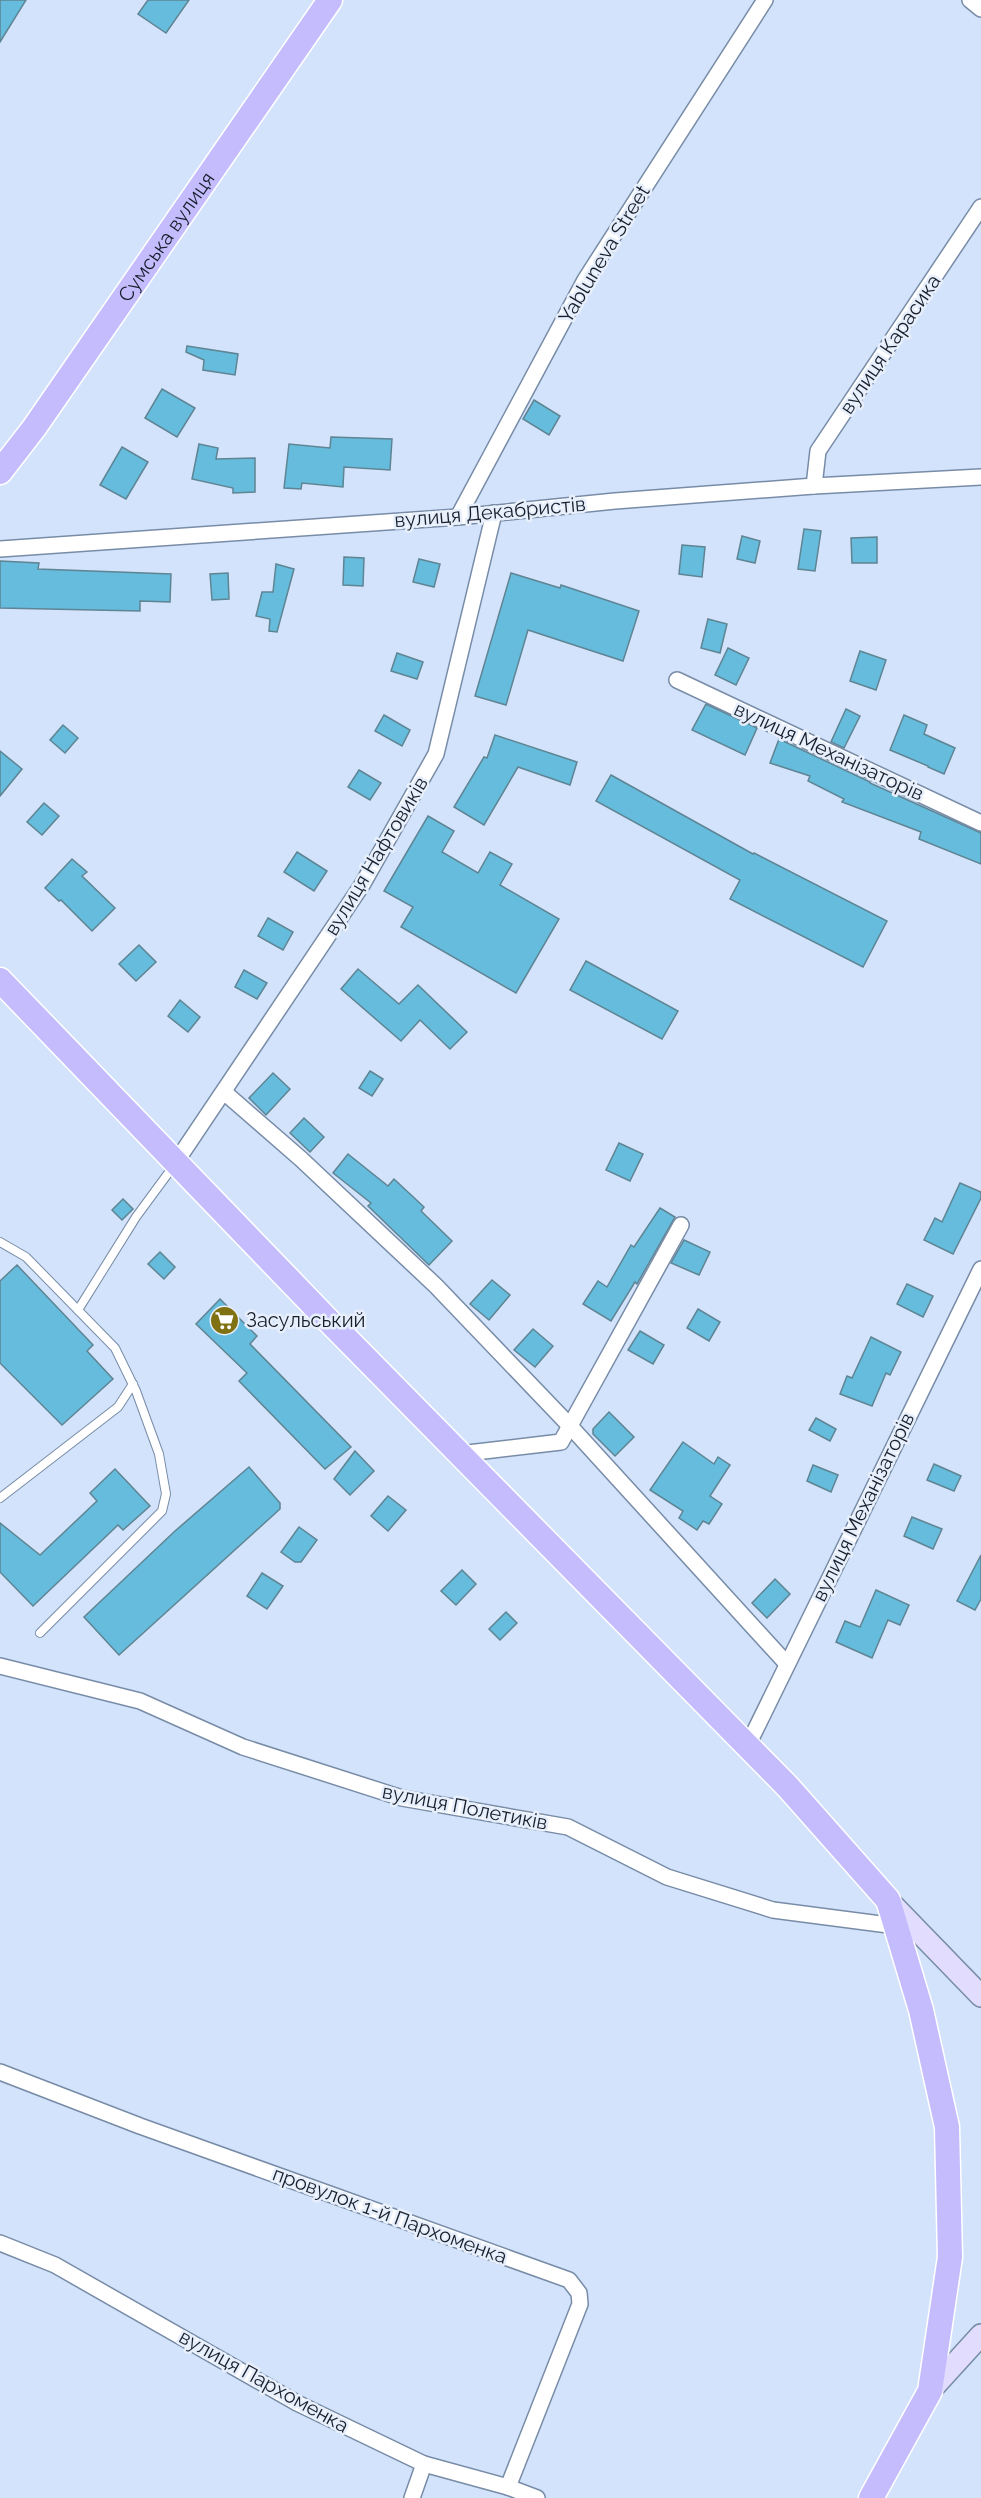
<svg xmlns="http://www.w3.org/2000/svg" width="981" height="2498" viewBox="0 0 981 2498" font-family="Raleway,sans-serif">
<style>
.building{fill:#65bcdc;stroke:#5f8493;stroke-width:1.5}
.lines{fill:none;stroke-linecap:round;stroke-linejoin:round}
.service-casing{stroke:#788ca7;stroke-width:10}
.minor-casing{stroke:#788ca7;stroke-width:18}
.secondary-casing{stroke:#788ca7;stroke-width:24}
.primary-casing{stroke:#fff;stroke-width:27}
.service{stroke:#fff;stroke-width:8}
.minor{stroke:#fff;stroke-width:15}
.secondary{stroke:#e2ddff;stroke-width:21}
.primary{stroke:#c5bcfe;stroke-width:24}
.labels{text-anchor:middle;stroke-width:5;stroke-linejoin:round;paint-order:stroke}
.street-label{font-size:20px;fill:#171f2a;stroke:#e7effc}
.poi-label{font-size:20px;fill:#171f2a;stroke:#e7effc;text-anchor:start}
</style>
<rect width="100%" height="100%" fill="#d2e3fb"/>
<g class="building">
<polygon points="0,0 26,0 0,42"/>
<polygon points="148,0 189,0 166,33 138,14"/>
<polygon points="187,346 238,354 235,375 203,370 204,360 186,352"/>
<polygon points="162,389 195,408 177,437 145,418"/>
<polygon points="534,400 560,416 549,435 523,419"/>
<polygon points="331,437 392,439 390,470 344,467 343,487 302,483 301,489 284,488 289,444 330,448"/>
<polygon points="199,444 218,448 216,459 255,458 255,492 233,493 233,488 192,479"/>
<polygon points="122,447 148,462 126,499 100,485"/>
<polygon points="804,529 821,531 815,571 798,569"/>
<polygon points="742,536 760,541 755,563 737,559"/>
<polygon points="877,537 877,563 852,563 851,538"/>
<polygon points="682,545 705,547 702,577 679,574"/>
<polygon points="344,557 364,558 363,586 343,585"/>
<polygon points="419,559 440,564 434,587 413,582"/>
<polygon points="0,561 39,563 38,569 171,574 170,602 140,601 140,611 0,608"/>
<polygon points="276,564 294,569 277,632 269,631 270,619 256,616 262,592 273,592"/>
<polygon points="228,573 229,599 212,600 210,574"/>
<polygon points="511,573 560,588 561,585 639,611 623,661 528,630 506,705 475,696"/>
<polygon points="708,619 727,624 720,653 701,648"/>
<polygon points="728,648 749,658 736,685 715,675"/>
<polygon points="860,651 886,660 876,690 850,681"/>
<polygon points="397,653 423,662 417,679 391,671"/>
<polygon points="706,704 757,728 745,755 692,730"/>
<polygon points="846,709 860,716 844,748 831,742"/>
<polygon points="384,715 410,730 402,746 375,731"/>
<polygon points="904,715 927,725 924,734 955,748 944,774 928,767 928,766 890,750"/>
<polygon points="63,725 78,738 65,753 50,740"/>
<polygon points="495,735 577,762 570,785 518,767 484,825 454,807 484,757 487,758"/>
<polygon points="779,739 870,782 870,783 981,833 981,864 919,839 921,832 842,802 844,799 808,781 810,776 770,763"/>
<polygon points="0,751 22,769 0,796"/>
<polygon points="359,770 381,783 370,800 348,787"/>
<polygon points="611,775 753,854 754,853 887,921 863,967 730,899 740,880 596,801"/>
<polygon points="44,803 59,816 42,835 27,822"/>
<polygon points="428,816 454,831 442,852 478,873 490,852 512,864 500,885 559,919 516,993 401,927 413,907 384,891"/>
<polygon points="297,852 327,871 314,891 284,872"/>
<polygon points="72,859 87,872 82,876 115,908 92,931 61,900 59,901 45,888"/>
<polygon points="268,918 293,932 283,950 258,936"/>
<polygon points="139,945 156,962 136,981 119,964"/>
<polygon points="586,961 678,1011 662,1039 570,990"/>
<polygon points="358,969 399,1004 418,985 467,1032 450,1049 420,1020 401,1041 341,989"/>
<polygon points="244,970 267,983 257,999 235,987"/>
<polygon points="180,1000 200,1017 188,1032 168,1016"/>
<polygon points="370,1071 383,1079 372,1096 359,1088"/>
<polygon points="273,1073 290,1089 266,1115 249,1098"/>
<polygon points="304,1118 324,1137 310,1152 290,1133"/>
<polygon points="619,1143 643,1154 630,1181 606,1170"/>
<polygon points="348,1154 388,1186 394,1179 424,1207 421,1211 452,1241 429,1265 368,1206 371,1203 333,1173"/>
<polygon points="960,1183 981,1192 981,1198 953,1254 924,1240 935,1218 942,1222"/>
<polygon points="123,1199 133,1209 122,1220 112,1210"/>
<polygon points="660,1208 675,1217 637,1284 635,1282 611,1321 583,1304 598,1281 607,1287 631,1245 634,1247"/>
<polygon points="684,1240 710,1252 699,1275 671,1263"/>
<polygon points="160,1252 175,1267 164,1279 148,1264"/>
<polygon points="17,1265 93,1345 87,1351 113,1379 62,1425 0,1363 0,1281"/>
<polygon points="492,1280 510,1295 489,1320 470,1304"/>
<polygon points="907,1284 933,1296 923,1317 897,1304"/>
<polygon points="220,1299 257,1336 250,1344 351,1447 325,1469 239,1381 247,1373 196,1324"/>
<polygon points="698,1309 720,1322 709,1341 687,1328"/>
<polygon points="533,1329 553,1346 535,1367 514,1350"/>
<polygon points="640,1331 664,1345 653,1364 628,1350"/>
<polygon points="871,1337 901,1352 890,1375 886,1373 872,1406 840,1394 847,1376 852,1378"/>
<polygon points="609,1412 634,1437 615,1456 593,1434 593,1429"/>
<polygon points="816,1418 836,1429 830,1441 809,1430"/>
<polygon points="683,1442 714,1464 718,1457 730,1465 710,1496 722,1504 709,1524 703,1521 697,1530 679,1518 683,1511 650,1490"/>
<polygon points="355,1451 374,1471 350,1495 334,1479"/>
<polygon points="934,1464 961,1476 954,1491 927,1480"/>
<polygon points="813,1465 838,1475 831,1492 807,1481"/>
<polygon points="249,1467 280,1503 280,1509 119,1655 84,1617 175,1531"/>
<polygon points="115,1469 150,1506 123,1530 118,1525 33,1606 0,1572 0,1523 40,1555 97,1501 90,1493"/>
<polygon points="388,1496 406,1510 388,1531 371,1516"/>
<polygon points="912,1517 942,1529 933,1549 904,1536"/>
<polygon points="299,1527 317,1540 301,1562 295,1562 281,1552"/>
<polygon points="981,1555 981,1599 975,1610 957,1601"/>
<polygon points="462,1570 476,1584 456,1605 441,1591"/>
<polygon points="262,1573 283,1586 267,1609 247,1596"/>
<polygon points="775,1579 790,1594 767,1618 752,1603"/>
<polygon points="876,1590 909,1605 900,1625 888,1620 872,1658 836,1642 845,1621 860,1627"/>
<polygon points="506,1612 517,1623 500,1640 489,1629"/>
</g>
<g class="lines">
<defs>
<g id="service">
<polyline points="0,1242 26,1257 115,1348 136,1391 159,1454 166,1494 162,1511 40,1633"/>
<polyline points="78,1310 136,1217 175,1164"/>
<polyline points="0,1498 118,1407 133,1384"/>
</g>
<g id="minor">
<polyline points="970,0 981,9"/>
<polyline points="814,486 818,451 981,207"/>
<polyline points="458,517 585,280 765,0"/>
<polyline points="0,549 458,517 615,501 814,486 981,477"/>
<polyline points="677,680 981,823"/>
<polyline points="224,1092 301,1159 436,1286 570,1426 787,1664"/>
<polyline points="176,1162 362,885 436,754 494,513"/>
<polyline points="459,1454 561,1442 681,1225"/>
<polyline points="0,1666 140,1701 243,1747 402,1798 568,1827 667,1877 773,1910 896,1926"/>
<polyline points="747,1747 981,1269"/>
<polyline points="0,2072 140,2126 569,2280 579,2293 580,2304 508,2487"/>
<polyline points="0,2243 55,2265 297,2403 424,2464 508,2487 537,2498"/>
<polyline points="412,2498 424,2464"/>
</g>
<g id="secondary">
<polyline points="888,1900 981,1996"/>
<polyline points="930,2391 981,2335"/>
</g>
<g id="primary">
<path id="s1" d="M0,472L34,428L330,0"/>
<polyline points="0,980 323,1315 788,1787 888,1900 921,2010 947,2127 950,2257 930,2391 871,2498"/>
</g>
</defs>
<use href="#service" class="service-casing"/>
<use href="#minor" class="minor-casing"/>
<use href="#secondary" class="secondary-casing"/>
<use href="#primary" class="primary-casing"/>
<use href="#service" class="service"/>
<use href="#minor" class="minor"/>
<use href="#secondary" class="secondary"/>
<use href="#primary" class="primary"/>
</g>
<defs>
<symbol id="supermarket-disc" viewBox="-11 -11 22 22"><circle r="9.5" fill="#807213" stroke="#e7effc"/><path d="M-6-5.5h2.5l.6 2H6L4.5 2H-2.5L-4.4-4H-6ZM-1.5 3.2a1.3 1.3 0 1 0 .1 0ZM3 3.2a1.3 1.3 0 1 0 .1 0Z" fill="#fff"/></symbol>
</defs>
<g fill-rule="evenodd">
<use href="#supermarket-disc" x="208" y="1304" width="33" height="33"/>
</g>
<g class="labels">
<g class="street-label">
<text dy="7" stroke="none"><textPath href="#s1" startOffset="288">Сумська вулиця</textPath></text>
<text transform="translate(604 254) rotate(-59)" y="7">Yabluneva Street</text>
<text transform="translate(890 344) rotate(-56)" y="7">вулиця Карасика</text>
<text transform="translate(490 512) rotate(-5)" y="7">вулиця Декабристів</text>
<text transform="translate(829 751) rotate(25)" y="7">вулиця Механізаторів</text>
<text transform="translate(376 856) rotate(-59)" y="7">вулиця Нафтовиків</text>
<text transform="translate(863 1507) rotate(-64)" y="7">вулиця Механізаторів</text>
<text transform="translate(465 1807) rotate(11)" y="7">вулиця Полетиків</text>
<text transform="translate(390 2215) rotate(20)" y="7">провулок 1-й Пархоменка</text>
<text transform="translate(264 2381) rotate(29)" y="7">вулиця Пархоменка</text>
</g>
<g class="poi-label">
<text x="246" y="1327">Засульський</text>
</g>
</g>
</svg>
